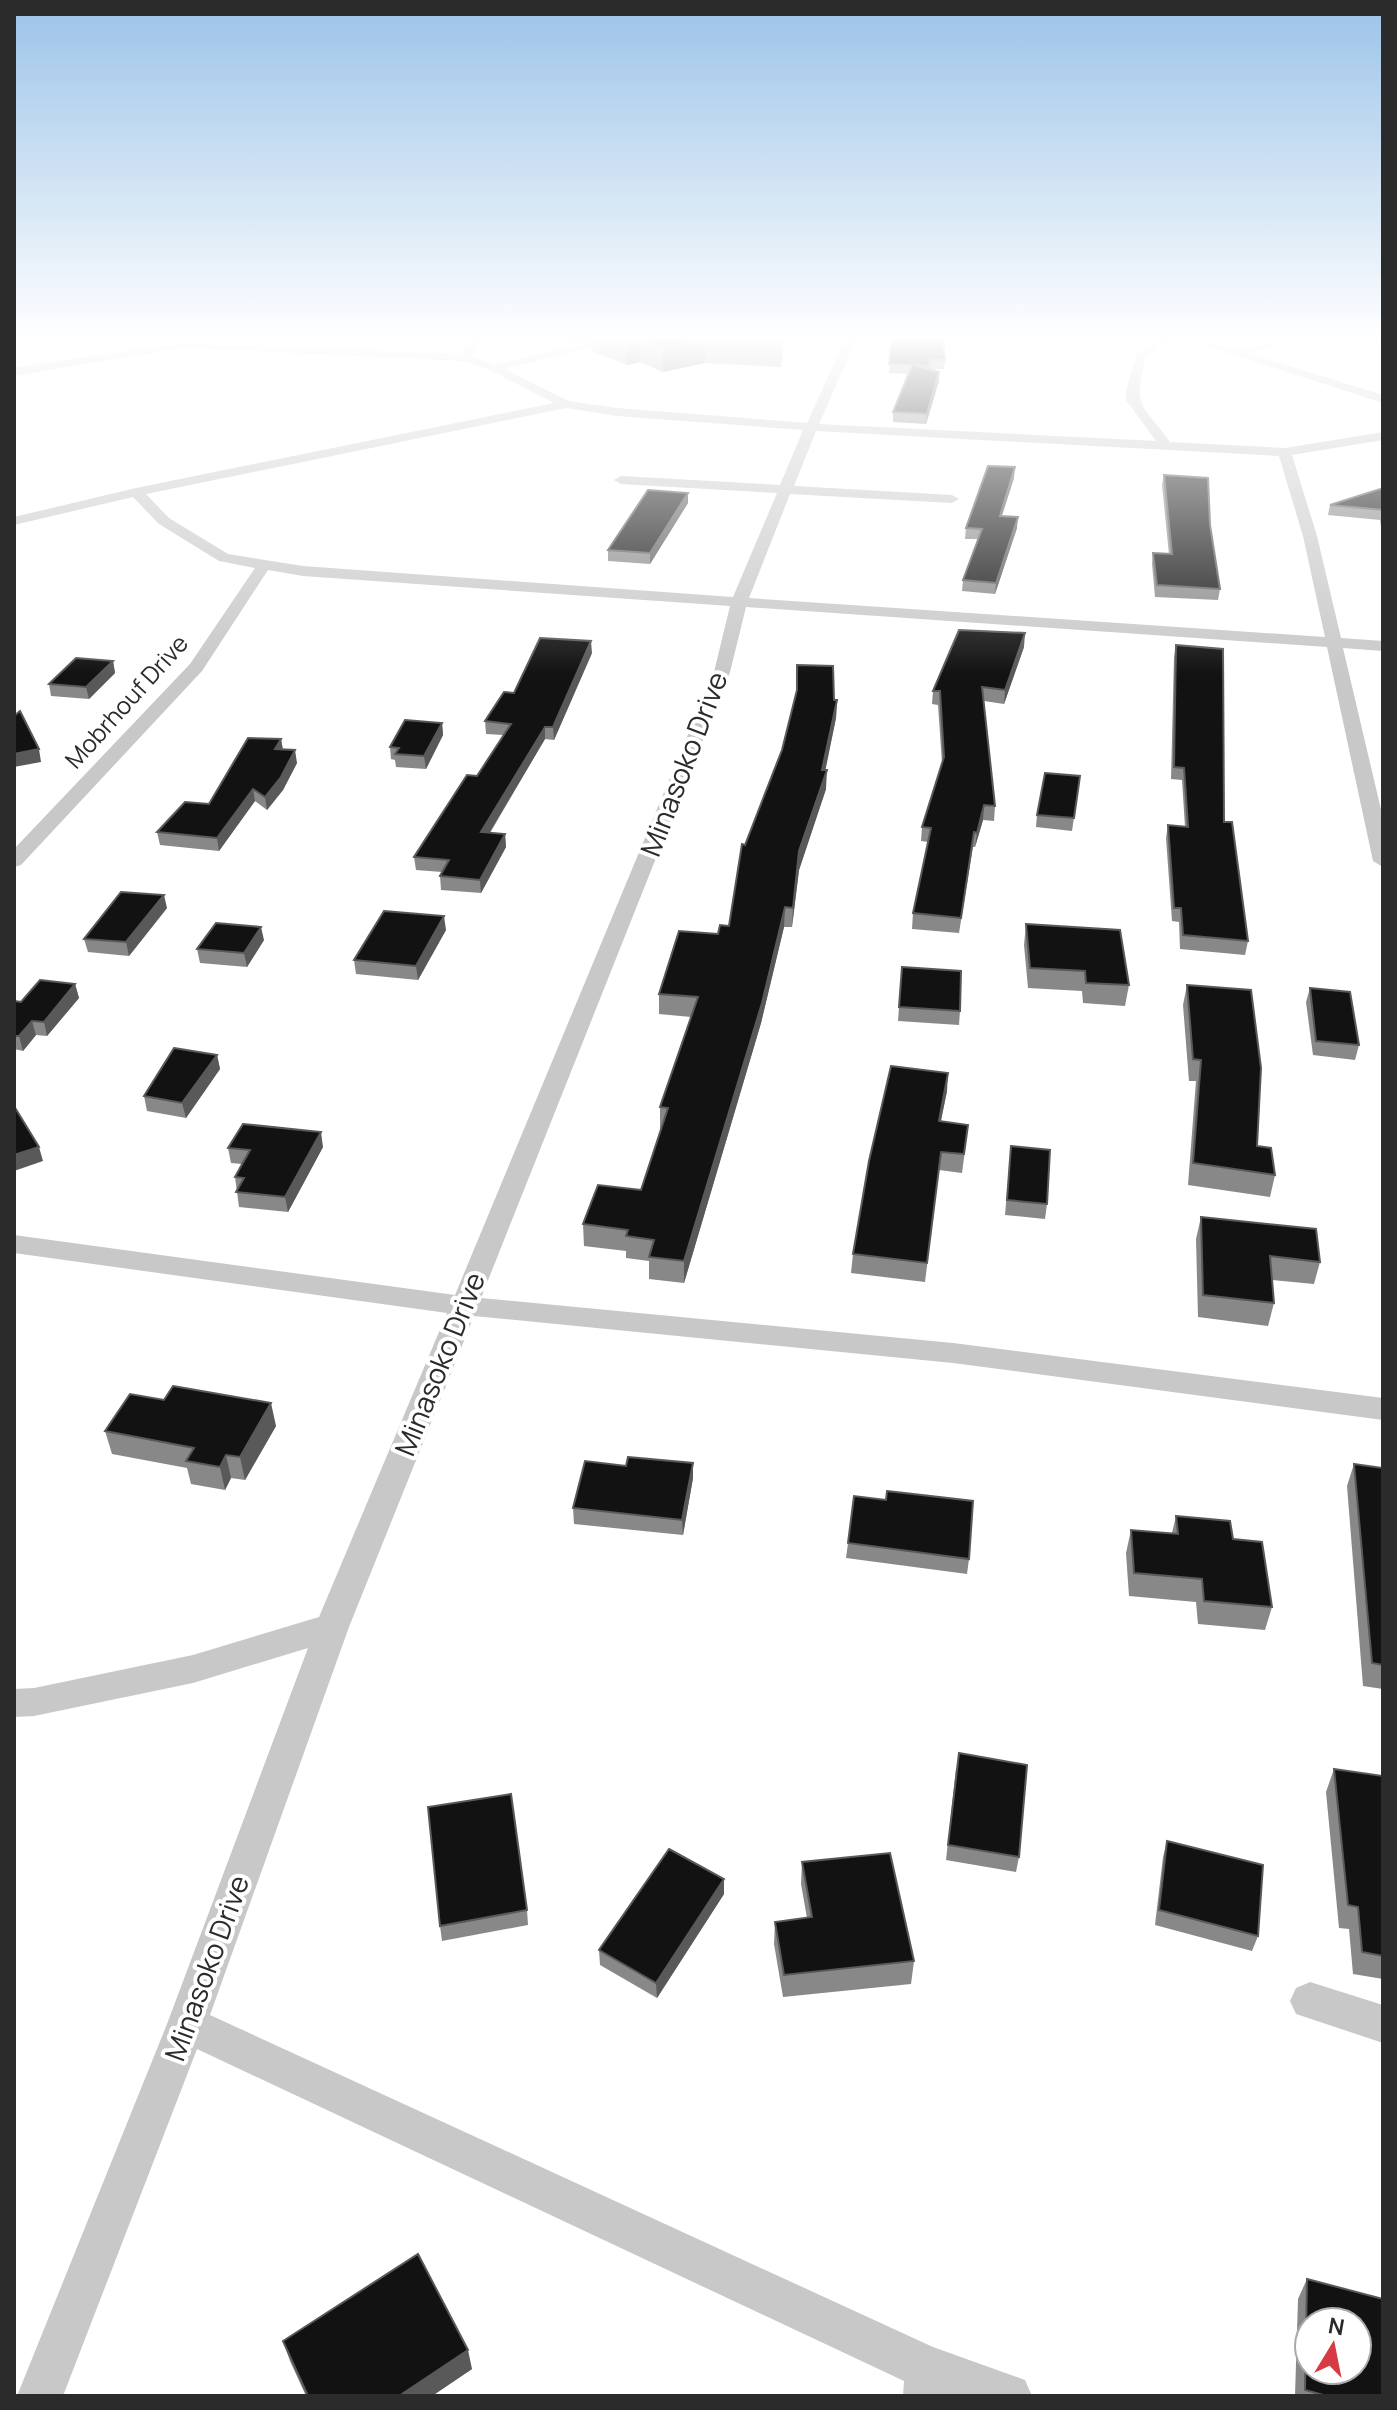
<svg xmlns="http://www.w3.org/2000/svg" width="1397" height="2410" viewBox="0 0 1397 2410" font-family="Manrope,sans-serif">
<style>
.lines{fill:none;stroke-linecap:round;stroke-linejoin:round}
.service{stroke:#c8c8c8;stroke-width:6}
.minor{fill:#c8c8c8;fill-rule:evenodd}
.wall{fill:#888}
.shaded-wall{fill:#595959}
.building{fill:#121212;stroke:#595959;stroke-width:2;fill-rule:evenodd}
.labels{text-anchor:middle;stroke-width:8;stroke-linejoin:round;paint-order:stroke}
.far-street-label{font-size:24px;fill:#2b2b2b;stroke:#fff}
.street-label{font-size:28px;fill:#2b2b2b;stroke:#fff}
</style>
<rect width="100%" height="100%" fill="#fff"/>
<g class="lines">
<polyline class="service" points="494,368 600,343"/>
<g class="minor">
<path d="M472,337H483L471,356L498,366L569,401L617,408L807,423L846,337H857L819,424L1156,441L1126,400V390L1137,354L1161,337H1176L1146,357C1133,409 1140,401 1170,442L1285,448L1383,432V440L1292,455L1317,536L1341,638L1383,641V651L1343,648L1383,818V867L1373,861L1327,647L746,607L730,672L481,1298L953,1343L1383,1398V1420L953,1363L474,1316L349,1627L210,2015L933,2347L1025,2380L1032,2396H903L904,2381L197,2049L63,2396H17L167,2024L308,1648L193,1683L34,1716L14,1717V1689L34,1688L193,1655L319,1617L447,1313L14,1253V1235L455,1295L714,672L730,606L303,576L268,570L202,671L21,865L14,867V849L190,664L255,568L219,561L159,524L133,497L14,525V517L136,488L554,403L490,370L463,361L181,348L14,376V368L181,342L461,354ZM566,408L617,416L803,430L780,485L621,476L614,480L621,484L777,493L733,597L303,566L228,554L169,518L146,494ZM816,431L1279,456L1303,536L1325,637L749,598L790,494L952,503L959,499L952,495L794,486Z"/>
<path d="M1178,337C1198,337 1214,347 1234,349C1251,351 1285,337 1309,337L1248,353L1383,395V403Z"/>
<polygon points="1310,1982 1383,2005 1383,2043 1296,2014 1290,2001 1296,1988"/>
</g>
</g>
<g class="wall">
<polygon points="558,337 780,337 783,339 782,363 781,367 705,363 663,372 640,362 627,365 592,351 592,340 573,343"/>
<polygon points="892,337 945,360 944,369 930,369 939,381 926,424 893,422 893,412 908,374 889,373"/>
<polygon points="1164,475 1210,525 1220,589 1218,600 1155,597 1152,564 1153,553 1169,554 1162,485"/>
<polygon points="1014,478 1002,516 1017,528 995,594 962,591 963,580 978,539 965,539 966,528"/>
<polygon points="1383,488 1383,526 1381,526 1380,520 1328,515 1330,505"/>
<polygon points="688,503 650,564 608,561 608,550"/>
<polygon points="1176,645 1224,822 1248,941 1245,955 1180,949 1179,922 1172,921 1166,838 1168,825 1185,827 1182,780 1171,779 1174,657"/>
<polygon points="1024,647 1004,704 984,701 995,806 994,821 983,820 975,847 973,847 959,933 912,929 913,913 928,842 921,841 922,827 942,763 938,705 932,704 933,691"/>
<polygon points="592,653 554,740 545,739 490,833 505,834 506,847 481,893 441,890 440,876 442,872 416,870 414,857 477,776 503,735 486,734 485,721"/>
<polygon points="113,661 115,673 89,699 51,696 49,684"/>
<polygon points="797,665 834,700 837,700 836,718 825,770 826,789 799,870 792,927 784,927 761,1023 684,1283 649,1279 649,1261 626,1258 626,1251 584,1246 583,1224 641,1190 661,1129 660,1128 660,1107 691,1017 659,1014 659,994 718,934 729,926 745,845 782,750 796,693"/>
<polygon points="442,723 443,735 426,769 396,767 395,760 391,759 390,747"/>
<polygon points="281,739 283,750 297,763 283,790 267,810 255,801 219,851 160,845 157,832 209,804"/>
<polygon points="1080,776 1072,831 1036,827 1037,815"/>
<polygon points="167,908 129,956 88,952 84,939"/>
<polygon points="1026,924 1129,985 1125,1006 1083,1003 1082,991 1028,988 1024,945"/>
<polygon points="446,930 418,980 356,974 354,960"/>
<polygon points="264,940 247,967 200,963 197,949"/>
<polygon points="902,967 960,1011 959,1025 898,1021"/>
<polygon points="75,984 79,998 47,1036 36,1035 23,1051 14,1049 14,1001 21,1002"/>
<polygon points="1187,985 1257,1146 1275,1175 1270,1197 1188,1185 1196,1081 1189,1081 1183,1005"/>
<polygon points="1310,988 1359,1045 1355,1060 1313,1055 1306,1002"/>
<polygon points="217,1055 220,1069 186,1118 147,1111 144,1096"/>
<polygon points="947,1091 941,1121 966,1143 962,1173 939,1170 925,1282 851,1273 853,1254"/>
<polygon points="1011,1146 1047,1204 1045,1219 1005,1215"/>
<polygon points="323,1147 288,1212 239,1207 235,1177 242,1164 231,1163 228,1148"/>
<polygon points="1201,1217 1320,1262 1314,1284 1272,1280 1274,1303 1268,1326 1198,1317 1196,1239"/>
<polygon points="276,1426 245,1480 231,1478 225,1490 191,1484 187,1468 112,1454 105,1431"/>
<polygon points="693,1463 693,1478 683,1535 574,1524 573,1508 626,1466"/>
<polygon points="1354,1464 1383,1468 1383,1689 1363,1686 1347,1486"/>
<polygon points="1176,1516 1233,1539 1272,1607 1265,1630 1198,1624 1196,1602 1129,1596 1126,1553 1131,1530 1172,1533"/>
<polygon points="848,1543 969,1559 967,1574 846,1558"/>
<polygon points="956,1769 1019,1857 1016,1872 946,1860"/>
<polygon points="1334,1769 1383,1776 1383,1979 1353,1974 1349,1929 1339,1928 1326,1792"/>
<polygon points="1167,1841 1258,1936 1252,1951 1155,1925 1163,1857"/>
<polygon points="802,1862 914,1961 911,1984 783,1997 774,1944 775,1922 807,1918 801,1884"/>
<polygon points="724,1894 657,1998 600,1965 599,1950"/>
<polygon points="527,1910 528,1925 442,1941 440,1926"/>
<polygon points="1383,2220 1383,2265 1381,2265"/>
<polygon points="1307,2279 1383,2396 1295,2396 1298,2299"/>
<polygon points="283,2341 472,2369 432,2396 306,2396 290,2361"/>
</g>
<g class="shaded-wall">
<polygon points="572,337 592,337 592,340 573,343"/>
<polygon points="639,338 640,362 627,365 626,341"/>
<polygon points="705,339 705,363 663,372 663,347"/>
<polygon points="939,372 939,381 926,424 927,414"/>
<polygon points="1015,467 1014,478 998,527 1000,516"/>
<polygon points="688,493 688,503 650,564 650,553"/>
<polygon points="1018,517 1017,528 995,594 996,583"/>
<polygon points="1025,633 1024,647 1004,704 1005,690"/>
<polygon points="591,641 592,653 554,740 553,727"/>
<polygon points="113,661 115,673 89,699 86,687"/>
<polygon points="837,700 836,718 823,782 827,770 826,789 799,870 792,927 793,908 799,851 822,770"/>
<polygon points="442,723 443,735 426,769 424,756"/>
<polygon points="545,727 545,739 482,845 481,832"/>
<polygon points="281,739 283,751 275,749"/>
<polygon points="39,749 41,762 14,767 14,754"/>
<polygon points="295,750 297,763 283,790 267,810 265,797"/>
<polygon points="253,789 255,801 219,851 217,838"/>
<polygon points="984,805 983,820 975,847 977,833"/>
<polygon points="505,834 506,847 481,893 480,880"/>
<polygon points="164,895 167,908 129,956 126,942"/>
<polygon points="785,907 784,927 761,1023 684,1283 684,1261"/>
<polygon points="444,916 446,930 418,980 416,966"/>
<polygon points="261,927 264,940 247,967 244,953"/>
<polygon points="75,984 79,998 47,1036 44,1022"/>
<polygon points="32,1021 36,1035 23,1051 19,1036"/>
<polygon points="217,1055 220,1069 186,1118 182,1103"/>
<polygon points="948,1073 947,1091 937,1139 939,1121"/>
<polygon points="321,1132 323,1147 288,1212 285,1197"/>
<polygon points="39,1147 43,1161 14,1171 14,1155"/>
<polygon points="271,1403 276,1426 245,1480 240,1457"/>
<polygon points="226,1455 231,1478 225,1490 220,1467"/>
<polygon points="693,1463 693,1478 683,1535 682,1520"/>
<polygon points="724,1879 724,1894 657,1998 656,1983"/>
<polygon points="468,2350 472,2369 432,2396 399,2396"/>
</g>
<g class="building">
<polygon points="617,337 780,337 783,339 782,343 705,339 663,347 639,338 626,341"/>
<polygon points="892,337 943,337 945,360 930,360 929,366 915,365 939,372 927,414 893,412 912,365 889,364"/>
<polygon points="988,466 1015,467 1000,516 1018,517 996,583 963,580 982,529 966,528"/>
<polygon points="1164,475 1208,478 1210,525 1220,589 1157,585 1153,553 1172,554"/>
<polygon points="1383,488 1383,512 1383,510 1330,505"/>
<polygon points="648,490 688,493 650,553 608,550"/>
<polygon points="959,630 1025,633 1005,690 982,687 995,806 984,805 977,833 974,832 961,918 913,913 931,828 922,827 944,757 940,691 933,691"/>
<polygon points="540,638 591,641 553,727 545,727 481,832 505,834 480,880 440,876 449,860 414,857 467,775 477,776 511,724 485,721 504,692 514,693"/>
<polygon points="1176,645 1223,649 1224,822 1232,822 1248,941 1183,935 1181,908 1174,908 1168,825 1188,827 1184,768 1174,767"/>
<polygon points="76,658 113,661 86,687 49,684"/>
<polygon points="797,665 833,666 834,700 837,700 822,770 827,770 799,851 793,908 785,907 762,1003 684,1261 649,1257 654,1240 626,1236 628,1230 583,1224 598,1185 641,1190 668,1108 660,1107 698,997 659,994 679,931 718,934 720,925 729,926 742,844 745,845 782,750 797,690"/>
<polygon points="20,711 39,749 14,754 14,716"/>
<polygon points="405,720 442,723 424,756 395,754 399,748 390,747"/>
<polygon points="248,738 281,739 275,749 295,750 281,777 265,797 253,789 217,838 157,832 185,802 209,804"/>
<polygon points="1045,773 1080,776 1074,818 1037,815"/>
<polygon points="121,892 164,895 126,942 84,939"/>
<polygon points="384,911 444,916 416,966 354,960"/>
<polygon points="216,923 261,927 244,953 197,949"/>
<polygon points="1026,924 1120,930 1129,985 1086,983 1085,971 1030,968"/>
<polygon points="902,967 961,971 960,1011 899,1007"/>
<polygon points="40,980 75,984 44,1022 32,1021 19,1036 14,1036 14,1001 21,1002"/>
<polygon points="1187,985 1251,990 1261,1068 1257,1146 1271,1148 1275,1175 1193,1163 1201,1060 1193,1059"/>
<polygon points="1310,988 1350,992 1359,1045 1316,1041"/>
<polygon points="174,1048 217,1055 182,1103 144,1096"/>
<polygon points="891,1066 948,1073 939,1121 968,1125 964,1154 941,1152 927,1263 853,1254 869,1161"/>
<polygon points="14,1106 39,1147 14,1155"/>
<polygon points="243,1124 321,1132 285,1197 236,1192 244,1178 235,1177 250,1150 228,1148"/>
<polygon points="1011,1146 1050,1150 1047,1204 1007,1200"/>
<polygon points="1201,1217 1316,1229 1320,1262 1270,1256 1274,1303 1203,1295"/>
<polygon points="173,1386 271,1403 240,1457 226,1455 220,1467 186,1461 194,1448 105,1431 130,1394 164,1400"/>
<polygon points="628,1457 693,1463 682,1520 573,1508 585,1461 626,1466"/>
<polygon points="1354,1464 1383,1468 1383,1665 1372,1663"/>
<polygon points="887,1491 973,1501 969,1559 848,1543 854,1496 886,1500"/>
<polygon points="1176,1516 1230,1521 1233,1539 1262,1542 1272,1607 1204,1601 1202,1579 1134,1573 1131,1530 1178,1534"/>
<polygon points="959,1753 1027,1765 1019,1857 948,1845"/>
<polygon points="1334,1769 1383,1776 1383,1956 1362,1952 1358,1907 1348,1905"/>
<polygon points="511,1794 527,1910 440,1926 428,1807"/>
<polygon points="1167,1841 1263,1865 1258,1936 1159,1910"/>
<polygon points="669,1849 724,1879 656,1983 599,1950"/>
<polygon points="890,1853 914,1961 784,1975 775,1922 812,1917 802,1862"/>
<polygon points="418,2254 468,2350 399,2396 308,2396 283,2341"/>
<path d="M1307,2279L1383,2299V2396H1327L1305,2390ZM1309,2322H1357V2370H1309Z"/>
</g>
<linearGradient id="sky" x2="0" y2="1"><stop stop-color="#9bc3e8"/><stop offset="0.5" stop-color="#fff"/><stop offset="1" stop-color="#fff" stop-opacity="0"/></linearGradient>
<rect width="1397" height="675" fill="url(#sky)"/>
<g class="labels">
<g class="far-street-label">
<text transform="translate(127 702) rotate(-48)" y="8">Mobrhouf Drive</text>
</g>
<g class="street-label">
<text transform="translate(684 764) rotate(-69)" y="10">Minasoko Drive</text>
<text transform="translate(440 1364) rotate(-68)" y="10">Minasoko Drive</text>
<text transform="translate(207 1968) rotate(-70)" y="10">Minasoko Drive</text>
</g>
</g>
<rect width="1397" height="2410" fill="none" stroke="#2b2b2b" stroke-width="32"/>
<g transform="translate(1333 2346) rotate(10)"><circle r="38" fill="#ffffff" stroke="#aaaaaa" stroke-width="2"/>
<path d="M0-6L14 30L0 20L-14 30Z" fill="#d63a44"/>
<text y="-12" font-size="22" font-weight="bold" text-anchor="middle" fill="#2b2b2b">N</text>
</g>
</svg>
